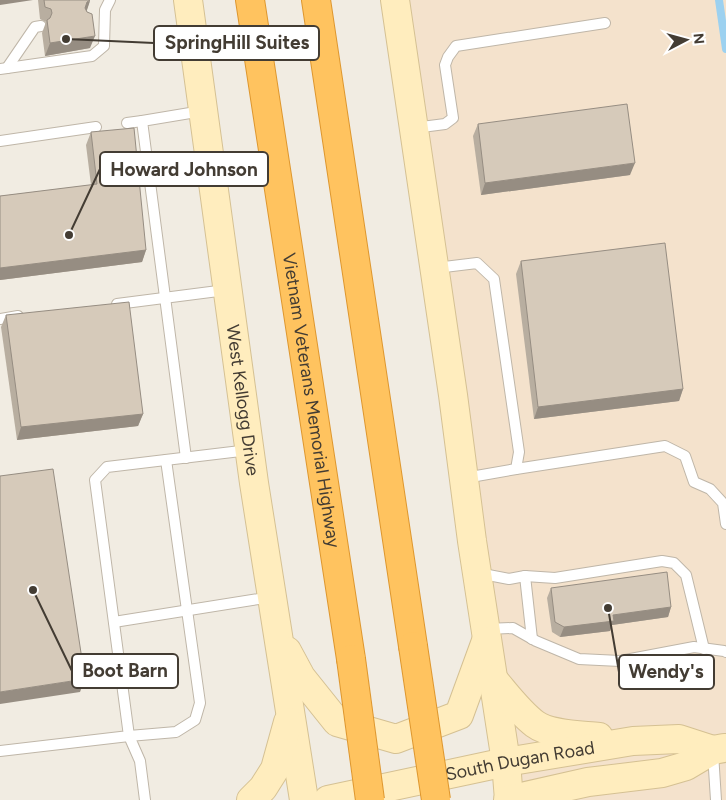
<svg xmlns="http://www.w3.org/2000/svg" width="726" height="800" viewBox="0 0 726 800" font-family="Figtree,sans-serif">
<style>
.commercial{fill:#f4e2cc}
.lines{fill:none;stroke-linecap:round;stroke-linejoin:round}
.stream{stroke:#9cd1f0;stroke-width:8}
.lane-casing{stroke:#bfb6a8;stroke-width:12}
.secondary-casing{stroke:#d5c193;stroke-width:30}
.highway-casing{stroke:#de972f;stroke-width:30}
.lane{stroke:#fff;stroke-width:10}
.secondary{stroke:#ffedbe;stroke-width:28}
.highway{stroke:#ffc35f;stroke-width:28}
.highway-bridge-casing{stroke:#de972f;stroke-width:30;stroke-linecap:butt}
.highway-bridge{stroke:#ffc35f;stroke-width:28}
.wall{fill:#b8aea0}
.shaded-wall{fill:#968d82}
.building{fill:#d6caba;stroke:#968d82}
.labels{text-anchor:middle;stroke-width:5;stroke-linejoin:round;paint-order:stroke}
.street-label{font-size:18px;fill:#433c33;stroke:#fff}
.leader{fill:none;stroke:#433c33;stroke-width:2}
.callout-dot{fill:#433c33;stroke:#fff;stroke-width:2}
.callout{fill:#fff;stroke:#433c33;stroke-width:2}
.callout-label{font-size:19px;text-anchor:middle;font-weight:bold;fill:#433c33}
</style>
<rect width="100%" height="100%" fill="#f1ece2"/>
<polygon class="commercial" points="398,0 726,0 726,800 511,800"/>
<g class="lines">
<polyline class="stream" points="719,0 726,49"/>
<defs>
<g id="lane">
<polyline points="7,68 35,27 41,26"/>
<polyline points="0,69 92,56 104,46 105,10 110,0"/>
<polyline points="127,123 142,121"/>
<polyline points="414,128 445,124 453,118 445,65 448,57 456,46 605,23"/>
<polyline points="0,141 96,127"/>
<polyline points="436,268 477,263 494,279 519,452 516,469 465,478"/>
<polyline points="117,304 226,290"/>
<polyline points="0,319 18,316"/>
<polyline points="186,458 142,121 202,111"/>
<polyline points="516,469 665,446 685,456 694,482 710,489 723,503 726,524"/>
<polyline points="478,573 509,579 525,576 555,578 662,561 674,563 686,575 704,649"/>
<polyline points="525,576 532,639"/>
<polyline points="114,622 271,597"/>
<polyline points="486,629 513,628 536,641 579,659 620,661 694,647 724,651 726,652"/>
<polyline points="0,751 129,736 95,480 107,467 249,450"/>
<polyline points="713,753 716,800"/>
<polyline points="145,800 140,761 129,736 176,732 195,720 200,703 166,460"/>
</g>
<g id="secondary">
<path id="s1" d="M188,0L254,483L304,800"/>
<polyline points="395,0 453,395 472,541 506,762 509,800"/>
<polyline points="287,651 301,677 337,722 396,739 459,715 486,641"/>
<path d="M493,679C506,694 519,712 535,724C550,735 581,735 599,737"/>
<polyline points="251,800 263,788 275,769 288,722"/>
<path id="s2" d="M328,800L506,762L633,741L679,739L713,750"/>
<polyline points="508,800 588,782 662,773 686,766 713,750 724,748"/>
</g>
<g id="highway">
<path id="s3" d="M250,0L351,659"/>
<polyline points="316,0 413,646"/>
</g>
</defs>
<use href="#lane" class="lane-casing"/>
<use href="#secondary" class="secondary-casing"/>
<use href="#highway" class="highway-casing"/>
<use href="#lane" class="lane"/>
<use href="#secondary" class="secondary"/>
<use href="#highway" class="highway"/>
<defs>
<g id="highway-bridge">
<polyline points="413,646 436,800"/>
<polyline points="351,659 370,800"/>
</g>
</defs>
<use href="#highway-bridge" class="highway-bridge-casing"/>
<use href="#highway-bridge" class="highway-bridge"/>
</g>
<g class="wall">
<polygon points="38,0 90,0 86,12 90,48 45,56 42,33 46,22 40,19"/>
<polygon points="478,124 630,175 481,195 473,136"/>
<polygon points="91,132 146,250 142,262 0,280 0,196 91,185 86,145"/>
<polygon points="521,261 683,389 679,401 534,419 516,274"/>
<polygon points="6,315 143,414 138,426 17,440 1,327"/>
<polygon points="551,588 671,607 668,617 612,625 610,631 560,637 552,632 547,598"/>
</g>
<g class="shaded-wall">
<polygon points="0,0 33,0 0,5"/>
<polygon points="90,1 86,13 82,15 87,2"/>
<polygon points="95,36 90,48 45,56 50,43"/>
<polygon points="635,163 630,175 481,195 485,183"/>
<polygon points="146,250 142,262 0,280 0,268"/>
<polygon points="683,389 679,401 534,419 538,407"/>
<polygon points="143,414 138,426 17,440 21,427"/>
<polygon points="671,607 668,617 612,625 610,631 560,637 564,627 613,615"/>
<polygon points="85,679 80,692 0,704 0,692"/>
</g>
<g class="building">
<polygon points="44,0 90,0 87,2 85,8 87,12 92,14 95,36 50,43 47,20 50,18 52,13 51,9 45,7"/>
<polygon points="627,104 635,163 485,183 478,124"/>
<polygon points="134,128 146,250 0,268 0,196 97,184 91,132"/>
<polygon points="665,243 683,389 538,407 521,261"/>
<polygon points="129,302 143,414 21,427 6,315"/>
<polygon points="53,469 85,679 0,692 0,476"/>
<polygon points="667,572 671,607 613,615 614,621 564,627 555,622 551,588"/>
</g>
<g class="labels">
<g class="street-label">
<text dy="6" stroke="none"><textPath href="#s1" startOffset="404">West Kellogg Drive</textPath></text>
<text dy="6" stroke="none"><textPath href="#s3" startOffset="405">Vietnam Veterans Memorial Highway</textPath></text>
<text dy="6" stroke="none"><textPath href="#s2" startOffset="196">South Dugan Road</textPath></text>
</g>
</g>
<path class="leader" d="M66 39L154 43M69 235L100 169M33 590L72 671M608 608L619 672"/>
<g class="callout-dot">
<circle cx="66" cy="39" r="5"/>
<circle cx="69" cy="235" r="5"/>
<circle cx="33" cy="590" r="5"/>
<circle cx="608" cy="608" r="5"/>
</g>
<g class="callout">
<rect x="154" y="26" width="165" height="34" rx="5"/>
<rect x="100" y="152" width="168" height="34" rx="5"/>
<rect x="72" y="654" width="106" height="34" rx="5"/>
<rect x="619" y="655" width="95" height="34" rx="5"/>
</g>
<g class="callout-label">
<text x="237" y="49">SpringHill Suites</text>
<text x="184" y="176">Howard Johnson</text>
<text x="125" y="677">Boot Barn</text>
<text x="666" y="678">Wendy's</text>
</g>
<g transform="translate(686 40) rotate(84)" stroke="#ffffff" stroke-width="4" paint-order="stroke">
<path d="M0-4L9 19L0 12L-9 19Z" fill="#433c33"/>
<text y="-8" font-size="14" font-weight="bold" text-anchor="middle" fill="#433c33">N</text>
</g>
</svg>
